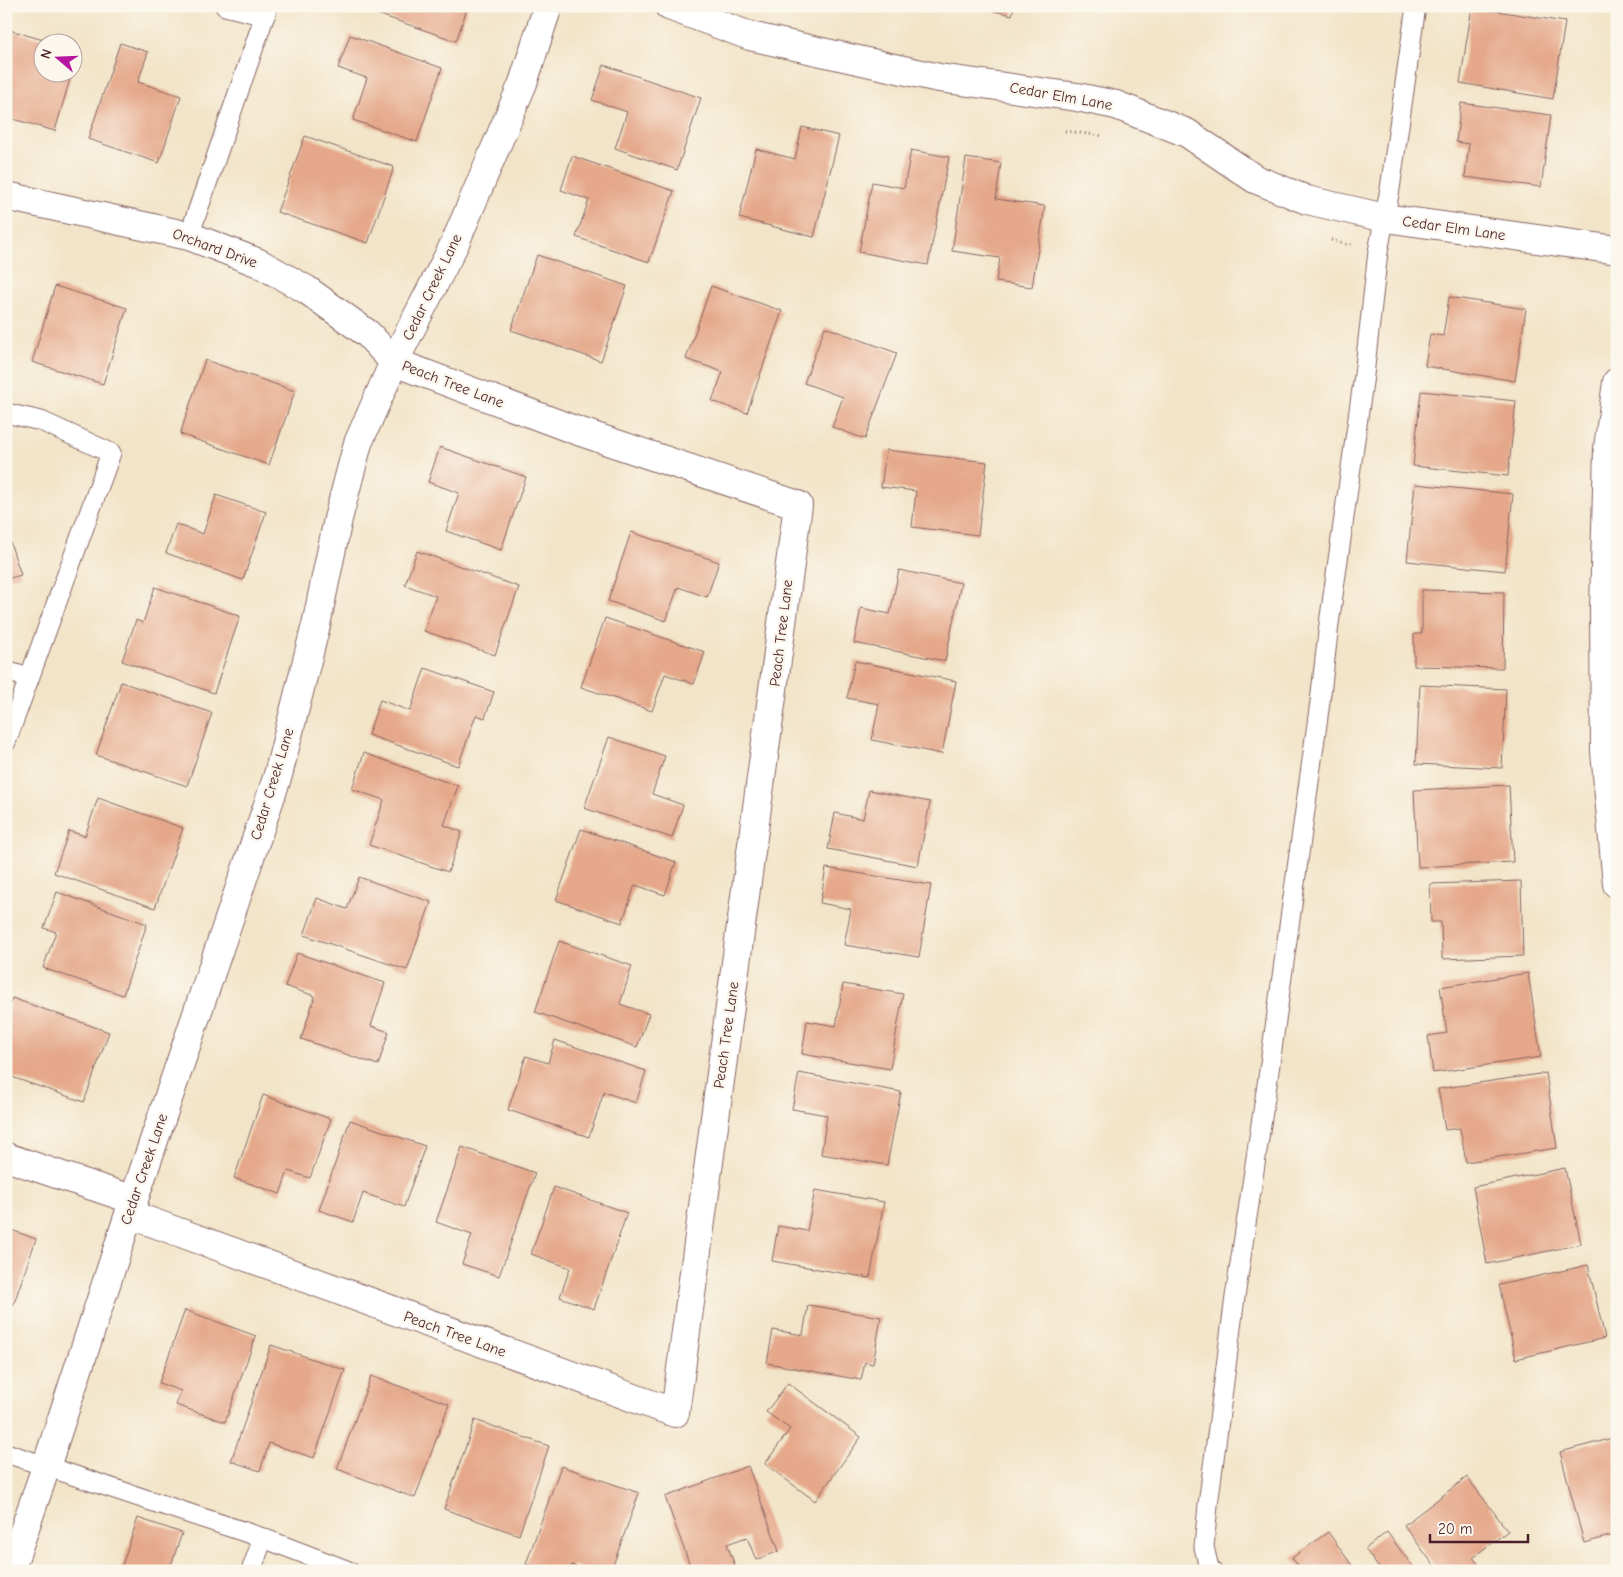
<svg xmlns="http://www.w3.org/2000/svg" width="1623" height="1577" viewBox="0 0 1623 1577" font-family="'Comic Neue',sans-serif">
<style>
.building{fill:#e5a88a}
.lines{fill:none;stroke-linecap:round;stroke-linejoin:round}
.service-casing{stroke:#856462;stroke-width:21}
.minor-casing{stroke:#856462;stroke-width:30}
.tertiary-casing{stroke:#856462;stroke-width:30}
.path{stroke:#856462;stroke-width:3;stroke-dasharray:1 4;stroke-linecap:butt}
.service{stroke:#fff;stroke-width:19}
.minor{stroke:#fff;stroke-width:28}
.tertiary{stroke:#fff;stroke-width:28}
.labels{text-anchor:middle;stroke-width:5;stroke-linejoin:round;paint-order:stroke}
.street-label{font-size:15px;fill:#4a1f2b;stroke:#fbf7ec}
</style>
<rect width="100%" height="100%" fill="#fbf7ec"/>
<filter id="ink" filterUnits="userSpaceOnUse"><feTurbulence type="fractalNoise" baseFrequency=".02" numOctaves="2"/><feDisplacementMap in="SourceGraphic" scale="10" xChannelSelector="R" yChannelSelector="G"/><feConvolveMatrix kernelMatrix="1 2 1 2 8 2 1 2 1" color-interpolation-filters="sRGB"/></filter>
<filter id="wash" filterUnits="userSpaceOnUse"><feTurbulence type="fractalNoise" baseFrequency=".0096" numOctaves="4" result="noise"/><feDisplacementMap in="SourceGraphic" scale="20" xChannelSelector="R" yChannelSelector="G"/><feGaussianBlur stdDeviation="1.12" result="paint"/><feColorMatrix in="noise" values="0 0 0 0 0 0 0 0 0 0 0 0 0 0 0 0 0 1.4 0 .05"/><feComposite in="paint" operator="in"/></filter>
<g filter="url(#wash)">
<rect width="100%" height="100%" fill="#f2e4c8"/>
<g id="blocks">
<g class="building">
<polygon points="364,6 468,6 456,41 363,9"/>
<polygon points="972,6 1014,6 1012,15"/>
<polygon points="1472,7 1565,22 1553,99 1460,83"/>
<polygon points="6,29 50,42 42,42 42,72 72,72 55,131 6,117"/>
<polygon points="350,35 442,68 417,142 353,120 367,78 338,68"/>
<polygon points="120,43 148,52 138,82 181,96 159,163 88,139"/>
<polygon points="72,48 79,50 73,69 72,69"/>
<polygon points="604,65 701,98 677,170 615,148 627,112 592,100"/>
<polygon points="1461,103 1551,115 1541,187 1465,177 1469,144 1456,142"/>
<polygon points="802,127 839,136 814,237 739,218 756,149 795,159"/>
<polygon points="305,136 394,167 368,243 277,212"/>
<polygon points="911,150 949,157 928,265 859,252 872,182 904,188"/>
<polygon points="572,156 674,191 649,262 576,237 589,200 561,190"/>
<polygon points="966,158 1001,163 996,199 1045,206 1032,287 996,282 1000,258 952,251"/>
<polygon points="537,255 627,286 601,361 511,330"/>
<polygon points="55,286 127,308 103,384 32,362"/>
<polygon points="711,286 782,311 747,413 712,401 723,372 686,359"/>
<polygon points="1449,297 1526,309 1515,381 1425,366 1430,334 1443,336"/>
<polygon points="825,327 897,353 865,439 832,427 843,397 804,383"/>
<polygon points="205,360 295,391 269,465 180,434"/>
<polygon points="1421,391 1516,401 1508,476 1413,466"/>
<polygon points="440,447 526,477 501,550 446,531 459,493 428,482"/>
<polygon points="886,450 987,462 978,535 912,527 916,491 881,487"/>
<polygon points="1415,484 1513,494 1505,571 1407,561"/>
<polygon points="216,495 266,512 243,580 166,553 176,524 203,534"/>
<polygon points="631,532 719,562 707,597 678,587 666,621 608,601"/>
<polygon points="10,542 21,575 6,579 6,543"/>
<polygon points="417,551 519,587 495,655 424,631 436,596 405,585"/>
<polygon points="899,570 961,583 945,661 854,643 861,608 890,614"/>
<polygon points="155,587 240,616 214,693 122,661 136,620 143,623"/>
<polygon points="1422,590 1504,592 1503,668 1414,666 1414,634 1422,634"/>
<polygon points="605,618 705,652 694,684 665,674 652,711 581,687"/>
<polygon points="855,661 956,681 942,754 872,740 879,704 847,698"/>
<polygon points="425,668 494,692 485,718 476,715 458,766 368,735 380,700 410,711"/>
<polygon points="121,682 212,713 187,786 96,755"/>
<polygon points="1420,685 1506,689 1502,768 1416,764"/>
<polygon points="609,737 665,756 652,794 683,805 672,838 584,808"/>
<polygon points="364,753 458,786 444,825 462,832 448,872 369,845 384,800 352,789"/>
<polygon points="1509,785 1513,862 1418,867 1414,790"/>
<polygon points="869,790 930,802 918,866 828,849 835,813 863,819"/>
<polygon points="98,798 183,828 155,908 54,873 69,831 85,836"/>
<polygon points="581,829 676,862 665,895 635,885 622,923 556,900"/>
<polygon points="826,868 931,885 919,957 844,945 851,909 820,903"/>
<polygon points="359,877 431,902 407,970 304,935 317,898 347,909"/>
<polygon points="1521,881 1523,956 1442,959 1441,922 1431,922 1430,884"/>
<polygon points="57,892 147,924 123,995 43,968 56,932 44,928"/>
<polygon points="559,941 632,966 620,1004 649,1014 637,1047 535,1012"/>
<polygon points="297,953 385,983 371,1026 389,1032 378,1065 301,1039 315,996 285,986"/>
<polygon points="1528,973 1541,1057 1433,1073 1428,1036 1447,1033 1440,987"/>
<polygon points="843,984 903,994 890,1069 802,1054 807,1021 836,1026"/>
<polygon points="12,998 109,1032 84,1102 6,1075 6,1016"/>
<polygon points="555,1040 646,1071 636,1103 604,1092 589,1137 508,1110 526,1056 548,1063"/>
<polygon points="799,1073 901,1092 887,1165 821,1154 827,1115 792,1109"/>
<polygon points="1546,1073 1557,1148 1466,1162 1460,1128 1445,1130 1438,1089"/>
<polygon points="263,1095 331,1119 310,1178 288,1171 280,1194 234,1178"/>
<polygon points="350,1120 425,1146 404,1207 363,1193 353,1222 319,1210"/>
<polygon points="462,1147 535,1173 499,1276 462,1264 472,1235 436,1222"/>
<polygon points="1565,1168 1581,1244 1487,1264 1473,1187"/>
<polygon points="554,1187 627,1213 594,1309 560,1297 570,1268 531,1254"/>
<polygon points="815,1190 884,1202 870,1278 772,1261 778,1226 807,1231"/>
<polygon points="6,1228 36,1239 13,1306 6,1303"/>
<polygon points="1588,1265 1605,1338 1516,1359 1499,1285"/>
<polygon points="808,1305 881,1317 873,1364 865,1362 861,1380 767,1363 773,1330 803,1335"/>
<polygon points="185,1310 256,1336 225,1422 176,1405 181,1391 159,1383"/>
<polygon points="271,1345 345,1370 314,1458 269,1443 260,1471 231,1461"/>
<polygon points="371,1376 449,1404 415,1498 337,1469"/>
<polygon points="788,1383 861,1437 815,1501 765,1464 790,1429 766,1412"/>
<polygon points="475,1420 549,1446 519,1535 444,1509"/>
<polygon points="1617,1437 1617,1534 1584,1543 1560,1452"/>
<polygon points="561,1466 639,1493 611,1571 588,1571 572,1565 570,1571 546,1571 526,1564"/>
<polygon points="748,1466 779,1551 756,1560 747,1537 727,1544 737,1571 692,1571 665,1497"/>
<polygon points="1467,1477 1508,1531 1473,1557 1483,1571 1438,1571 1404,1525"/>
<polygon points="138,1518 182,1533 169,1571 120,1571"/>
<polygon points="1328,1532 1356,1571 1302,1571 1292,1558"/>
<polygon points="1387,1532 1416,1571 1381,1571 1365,1549"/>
</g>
</g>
</g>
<g filter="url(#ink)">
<use href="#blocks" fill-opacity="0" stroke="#856462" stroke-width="1"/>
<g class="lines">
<defs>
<g id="service">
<polyline points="225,6 265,16"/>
<polyline points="189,236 268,6"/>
<polyline points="6,413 41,421 111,453 6,742"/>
<polyline points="6,671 29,678"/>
<polyline points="6,1453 263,1538 349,1571"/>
<polyline points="251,1571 263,1538"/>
<polyline points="1212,1571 1209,1568 1204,1547 1208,1505 1235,1297 1268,1078 1320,702 1329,624 1364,375 1378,252 1390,189 1416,6"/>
</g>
<g id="minor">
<polyline points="669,6 750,36 939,78 1077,97 1116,105 1187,133 1255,179 1307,200 1385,218 1617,250"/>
<polyline points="6,196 189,236 259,263 307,290 368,334 394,362 572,429 798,505 675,1413 129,1214"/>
<polyline points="6,1157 134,1200"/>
<polyline points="10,1571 46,1467 129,1214 278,775 316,625 338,519 358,443 394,362 455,243 523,83 548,6"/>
</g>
<polyline id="tertiary" points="1617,382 1608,448 1604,610 1605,752 1617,884"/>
</defs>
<use href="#service" class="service-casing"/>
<use href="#minor" class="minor-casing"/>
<use href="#tertiary" class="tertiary-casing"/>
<g class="path">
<polyline points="1065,131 1104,136"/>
<polyline points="1331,240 1354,246"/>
</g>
<use href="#service" class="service"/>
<use href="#minor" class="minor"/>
<use href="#tertiary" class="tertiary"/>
</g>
</g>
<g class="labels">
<g class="street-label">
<text transform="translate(1061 96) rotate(10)" y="5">Cedar Elm Lane</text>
<text transform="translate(1454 228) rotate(8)" y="5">Cedar Elm Lane</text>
<text transform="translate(215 248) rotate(20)" y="5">Orchard Drive</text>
<text transform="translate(432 287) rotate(-64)" y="5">Cedar Creek Lane</text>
<text transform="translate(453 384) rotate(21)" y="5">Peach Tree Lane</text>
<text transform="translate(781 633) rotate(-83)" y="5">Peach Tree Lane</text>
<text transform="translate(272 784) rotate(-73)" y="5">Cedar Creek Lane</text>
<text transform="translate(726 1035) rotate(-82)" y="5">Peach Tree Lane</text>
<text transform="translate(144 1169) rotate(-71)" y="5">Cedar Creek Lane</text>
<text transform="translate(455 1334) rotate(20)" y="5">Peach Tree Lane</text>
</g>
</g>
<rect width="1623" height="1577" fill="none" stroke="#fbf7ec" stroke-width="25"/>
<g transform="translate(58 58) rotate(289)"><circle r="24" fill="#fbf7ec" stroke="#b4a19f"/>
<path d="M0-4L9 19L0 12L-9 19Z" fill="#b5179e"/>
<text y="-8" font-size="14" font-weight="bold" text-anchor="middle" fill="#4a1f2b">N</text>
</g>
<path d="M1430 1534v8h98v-8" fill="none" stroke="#4a1f2b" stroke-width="2.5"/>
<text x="1438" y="1534" font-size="15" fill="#4a1f2b" stroke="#fbf7ec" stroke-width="4" paint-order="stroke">20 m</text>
</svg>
